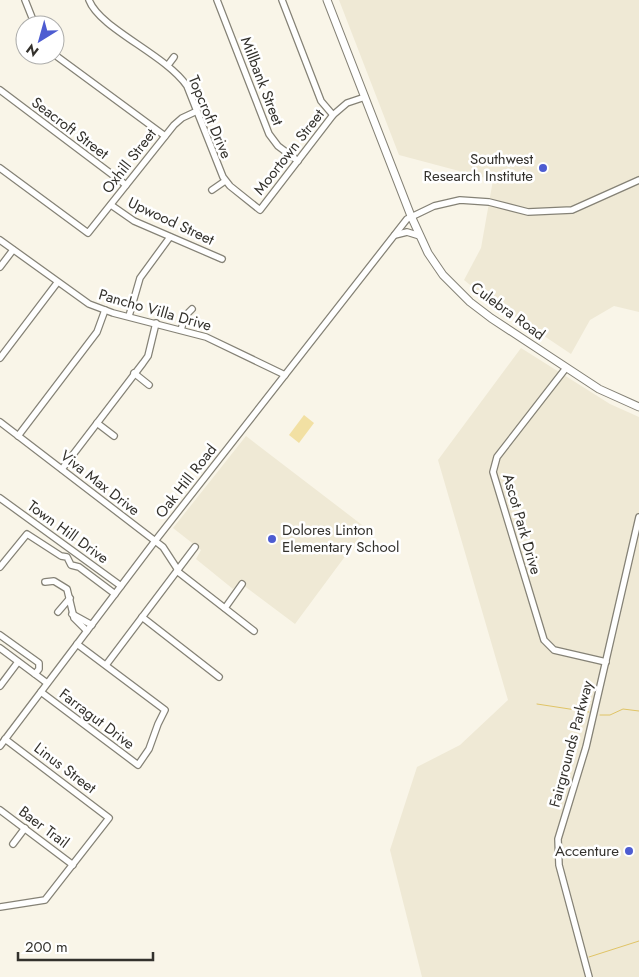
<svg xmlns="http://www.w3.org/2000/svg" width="639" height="977" viewBox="0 0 639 977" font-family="Jost,sans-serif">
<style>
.built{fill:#efe9d5}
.green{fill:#f2e0a3}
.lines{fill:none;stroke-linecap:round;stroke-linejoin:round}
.stream{stroke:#e0c466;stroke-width:1}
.minor-casing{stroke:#858276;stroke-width:8}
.major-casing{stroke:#858276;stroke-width:9}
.minor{stroke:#fff;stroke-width:5.5}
.major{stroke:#fff;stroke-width:7}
.poi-dot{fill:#4d5cd1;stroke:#fff;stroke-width:2}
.labels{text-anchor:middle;stroke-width:5;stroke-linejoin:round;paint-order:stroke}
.street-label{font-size:15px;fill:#33312c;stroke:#fff}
.poi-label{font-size:15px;fill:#33312c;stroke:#fff;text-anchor:end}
</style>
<rect width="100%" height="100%" fill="#f9f5e8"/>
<g class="built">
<polygon points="339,0 639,0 639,312 614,306 590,320 571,354 480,293 464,280 481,248 493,180 399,155"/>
<polygon points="521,348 610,404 639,417 639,977 422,977 390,850 417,767 460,745 508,700 438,460"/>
<polygon points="246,436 366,528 295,624 239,582 233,589 196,559 201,550 173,528"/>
</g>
<polygon class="green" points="304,415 314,423 299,443 289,435"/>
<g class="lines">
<g class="stream">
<polyline points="537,704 589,712"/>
<polyline points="600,715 610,715 623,709 639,711"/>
<polyline points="589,957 639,941"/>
</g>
<defs>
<g id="minor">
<polyline points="25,0 35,25"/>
<path d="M89,0C100,29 165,54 187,86L223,177L230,186L260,210L333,115L347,103L365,97"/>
<polyline points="217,0 269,134 278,146 298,161"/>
<polyline points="282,0 321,101 333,115"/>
<polyline points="55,55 165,136"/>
<polyline points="168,65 174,57"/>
<polyline points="0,90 126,185"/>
<polyline points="0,168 88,233 174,125 182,118 197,111"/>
<polyline points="212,190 225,181"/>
<polyline points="111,205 134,221 222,259"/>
<polyline points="395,235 407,232 420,236"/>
<polyline points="0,240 89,304 113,313 206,337 285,375"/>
<polyline points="0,267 13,250"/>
<polyline points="129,316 140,278 170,237"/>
<polyline points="181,330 185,316 192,309"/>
<polyline points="0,358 57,283"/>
<polyline points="566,368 497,457 493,472 544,640 554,650 606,662"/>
<polyline points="134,373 149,385"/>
<polyline points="0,422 163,547 178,570"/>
<polyline points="97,423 114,436"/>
<polyline points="18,436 97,332 105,310"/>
<polyline points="62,469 143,363 148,356 156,323"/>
<polyline points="0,498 121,586"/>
<polyline points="0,567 27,534 61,556 67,557 71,565 79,567 115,594"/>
<polyline points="177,571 254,631"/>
<polyline points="45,582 54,581 67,589 74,618 87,631"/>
<polyline points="225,608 242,584"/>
<polyline points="58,612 70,598"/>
<polyline points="72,614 92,625"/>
<polyline points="142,617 219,677"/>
<polyline points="0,635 39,663 39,669 35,674"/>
<polyline points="0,648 47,683"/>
<polyline points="106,665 195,547"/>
<polyline points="0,686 18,662"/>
<polyline points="41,692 138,765 149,749 158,724 165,710 77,644"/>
<polyline points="0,746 155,541 407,219 434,206 460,200 489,202 528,212 572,210 639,180"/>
<polyline points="0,810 73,865"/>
<polyline points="13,844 25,828"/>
<polyline points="0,907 45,900 109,818 5,739"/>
<polyline points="589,977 559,865 558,839 586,747 639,517"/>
</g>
<polyline id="major" points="327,0 411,216 428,253 443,275 470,302 491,318 599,389 639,407"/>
</defs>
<use href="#minor" class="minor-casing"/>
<use href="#major" class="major-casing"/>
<use href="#minor" class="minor"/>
<use href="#major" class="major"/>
</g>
<g class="poi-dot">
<circle cx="543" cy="168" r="5"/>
<circle cx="272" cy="539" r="5"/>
<circle cx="629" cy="851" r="5"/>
</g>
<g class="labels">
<g class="street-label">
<text transform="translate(262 81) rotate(69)" y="5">Millbank Street</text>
<text transform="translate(210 117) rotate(67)" y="5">Topcroft Drive</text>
<text transform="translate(70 128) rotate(37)" y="5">Seacroft Street</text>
<text transform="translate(289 152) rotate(-52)" y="5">Moortown Street</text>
<text transform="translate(129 161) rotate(-52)" y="5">Oxhill Street</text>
<text transform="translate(171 221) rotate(25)" y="5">Upwood Street</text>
<text transform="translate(155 310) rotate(16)" y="5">Pancho Villa Drive</text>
<text transform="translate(508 311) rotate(36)" y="5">Culebra Road</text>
<text transform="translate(186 481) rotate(-52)" y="5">Oak Hill Road</text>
<text transform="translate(100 483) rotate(38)" y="5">Viva Max Drive</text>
<text transform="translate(522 524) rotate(74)" y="5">Ascot Park Drive</text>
<text transform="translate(68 532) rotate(36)" y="5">Town Hill Drive</text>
<text transform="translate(97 719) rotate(37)" y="5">Farragut Drive</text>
<text transform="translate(571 744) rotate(-75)" y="5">Fairgrounds Parkway</text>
<text transform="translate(65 768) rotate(37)" y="5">Linus Street</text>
<text transform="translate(44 827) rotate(37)" y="5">Baer Trail</text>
</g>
<g class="poi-label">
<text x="533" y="164">Southwest<tspan x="533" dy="17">Research Institute</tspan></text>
<text x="282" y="535" text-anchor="start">Dolores Linton<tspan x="282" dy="17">Elementary School</tspan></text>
<text x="619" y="856">Accenture</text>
</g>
</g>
<g transform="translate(40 40) rotate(217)"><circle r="24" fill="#ffffff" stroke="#adadab"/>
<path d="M0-4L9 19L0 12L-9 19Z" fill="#4d5cd1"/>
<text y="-8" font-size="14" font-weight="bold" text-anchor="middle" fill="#33312c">N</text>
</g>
<path d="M18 952v8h135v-8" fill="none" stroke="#33312c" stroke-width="2.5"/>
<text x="25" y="952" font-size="15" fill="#33312c" stroke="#ffffff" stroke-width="4" paint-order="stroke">200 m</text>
</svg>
